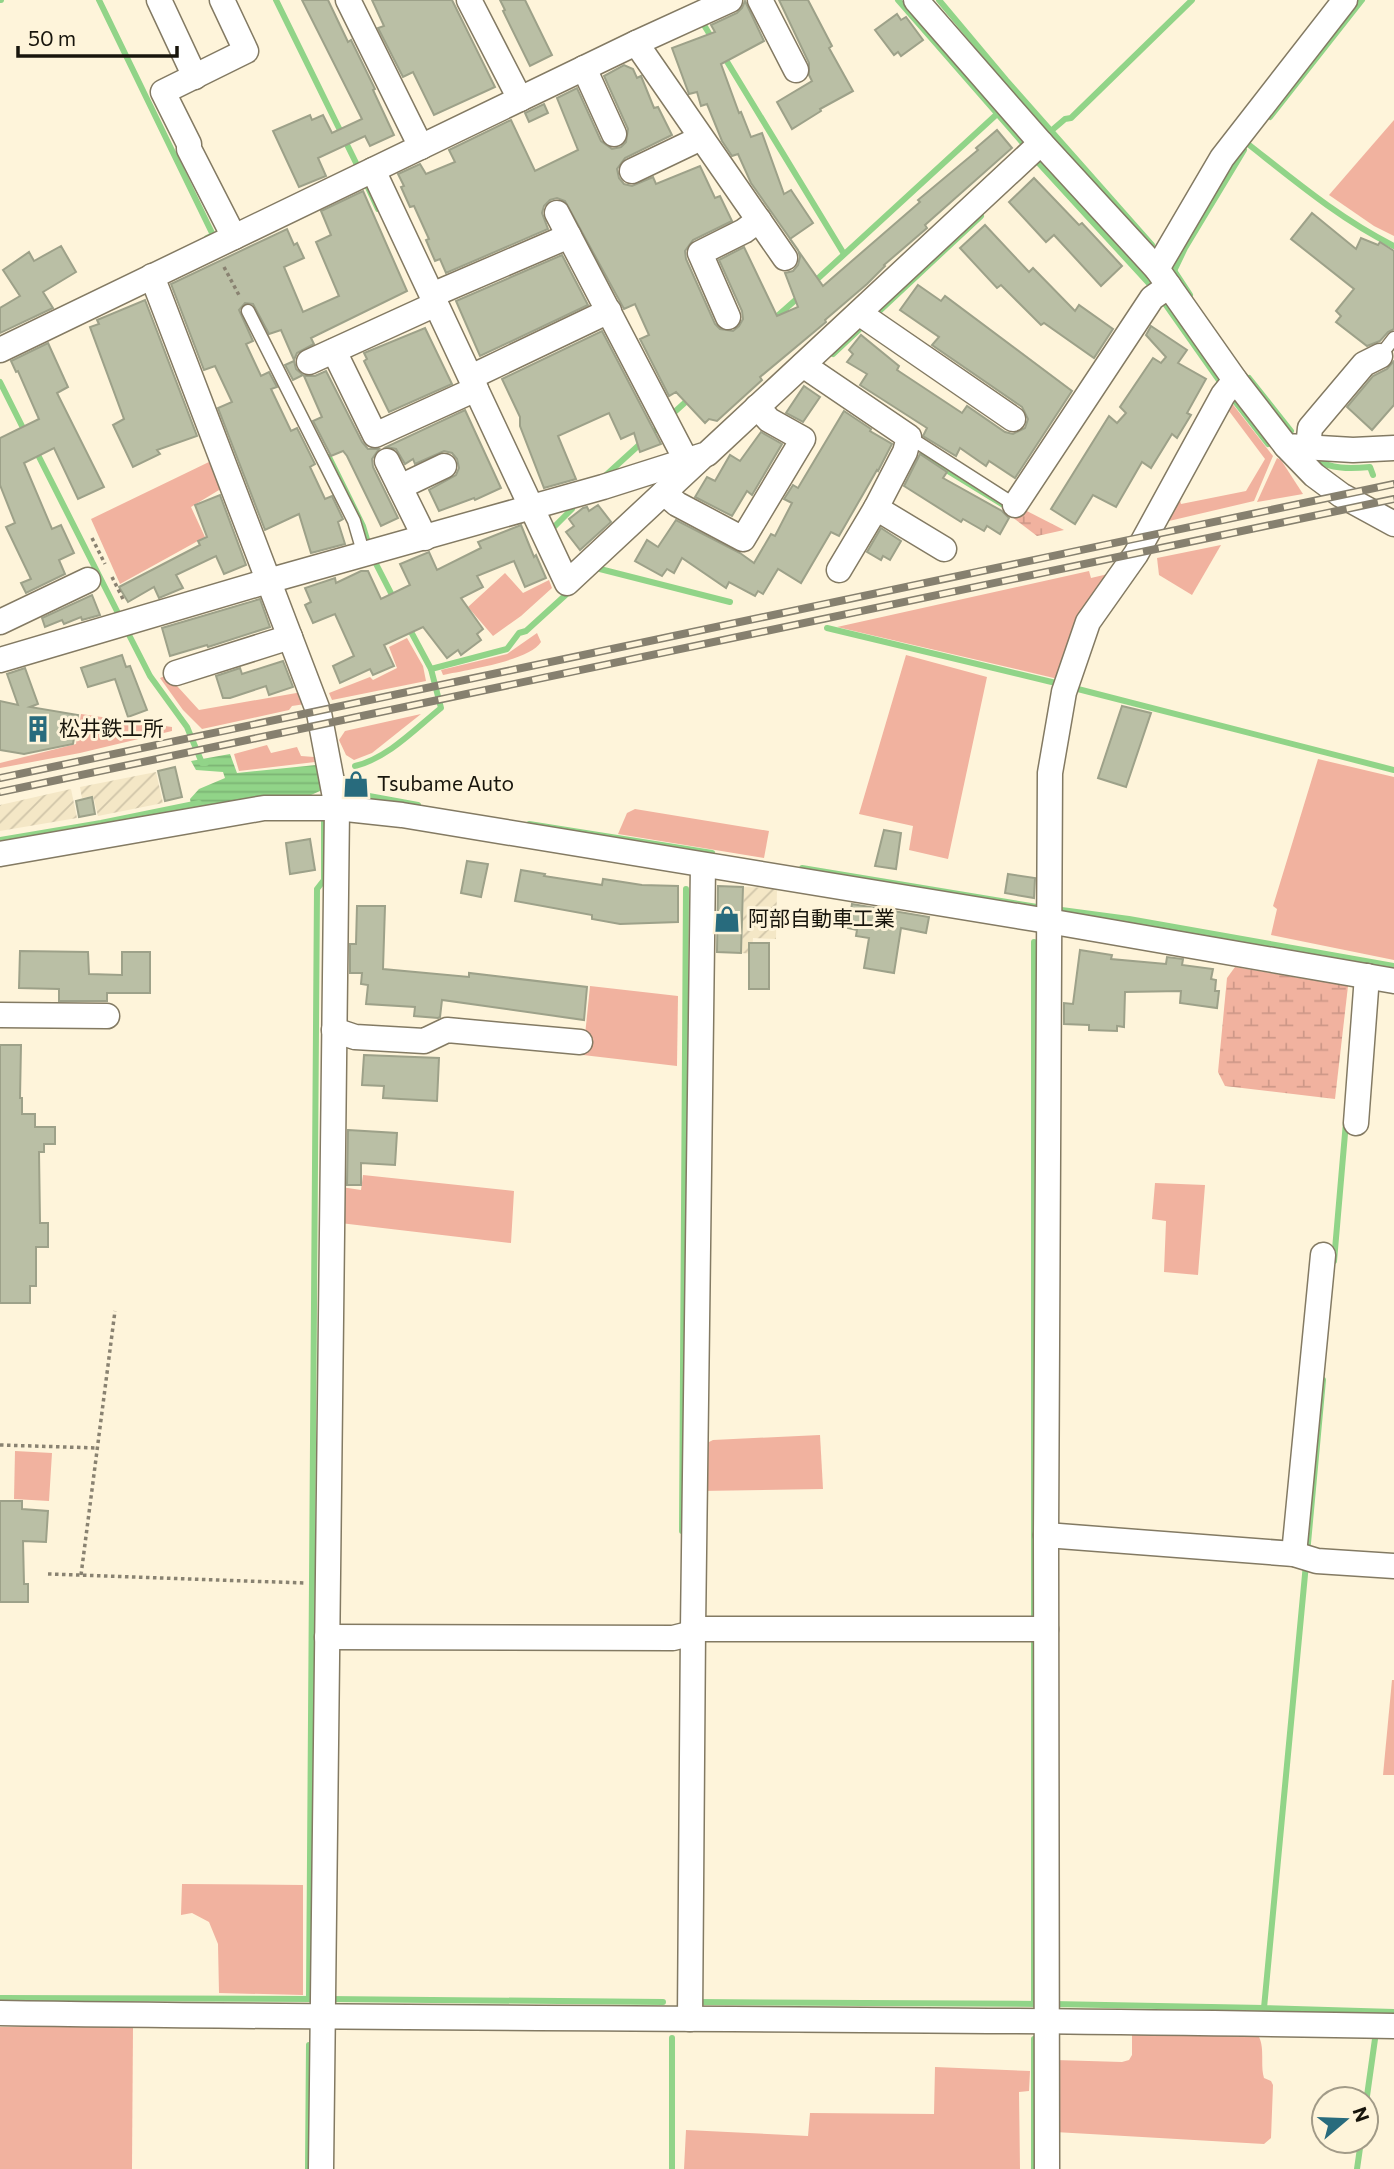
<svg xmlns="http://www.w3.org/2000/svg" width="1394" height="2169" viewBox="0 0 1394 2169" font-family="Commissioner,'Noto Sans JP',sans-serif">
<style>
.industrial{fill:url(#industrial-furrows)}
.green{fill:#f1b29f}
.wetland{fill:url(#wetland-marsh)}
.water{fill:url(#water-rules)}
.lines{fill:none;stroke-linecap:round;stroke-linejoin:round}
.stream{stroke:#91d488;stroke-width:6}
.building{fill:#babfa5;stroke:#9da189;stroke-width:2}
.service-casing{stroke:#837a63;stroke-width:15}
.minor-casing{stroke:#837a63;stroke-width:27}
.path{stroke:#898271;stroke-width:3.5;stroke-dasharray:3.5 3.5;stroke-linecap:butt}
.service{stroke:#fff;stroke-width:12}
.minor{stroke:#fff;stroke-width:24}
.rail-casing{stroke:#86806f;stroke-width:8}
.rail{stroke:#fef4da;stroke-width:5;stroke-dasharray:16;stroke-linecap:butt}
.labels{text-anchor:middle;stroke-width:6;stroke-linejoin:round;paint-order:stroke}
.poi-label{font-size:21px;fill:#18150c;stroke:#fef4da;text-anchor:start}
</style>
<defs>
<pattern id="industrial-furrows" width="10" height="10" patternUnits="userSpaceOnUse" patternTransform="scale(1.75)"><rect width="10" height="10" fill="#f4e7c6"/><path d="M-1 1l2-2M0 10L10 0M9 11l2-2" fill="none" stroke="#d0c5a9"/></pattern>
<pattern id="wetland-marsh" width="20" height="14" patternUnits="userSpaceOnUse" patternTransform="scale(1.75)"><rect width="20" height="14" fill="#f1b29f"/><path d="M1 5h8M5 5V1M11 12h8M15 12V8" fill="none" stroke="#ce9888"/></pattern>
<pattern id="water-rules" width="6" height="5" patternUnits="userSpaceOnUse" patternTransform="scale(1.75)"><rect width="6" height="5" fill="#91d488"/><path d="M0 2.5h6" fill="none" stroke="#7cb574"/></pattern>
</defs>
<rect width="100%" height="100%" fill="#fef4da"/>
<g class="industrial">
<polygon points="156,772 163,803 98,816 93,796 82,798 80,787"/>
<polygon points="71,789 77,818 0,831 0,805"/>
<polygon points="744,887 777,888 776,939 753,938 752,954 742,953"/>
</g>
<g class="green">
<polygon points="1394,120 1394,236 1374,226 1329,195"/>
<polygon points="1231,402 1273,456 1254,501 1169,521 1167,516 1179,497 1181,504 1246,491 1265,459 1226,407"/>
<polygon points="1277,458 1281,460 1303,494 1257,502"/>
<polygon points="211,461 224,487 191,507 205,537 120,584 91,519"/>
<polygon points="1221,545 1192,595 1159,575 1157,558"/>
<path d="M1089,571L1091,578L1108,574C1084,607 1066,639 1058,679L837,627Z"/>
<polygon points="505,573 523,593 549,580 552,588 521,616 493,636 468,607"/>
<path d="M537,633L541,642C529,661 466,670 443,675L441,670L507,654Z"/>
<polygon points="407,638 423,666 426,681 332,700 329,693 370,677 373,680 397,668 389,647"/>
<polygon points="906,655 987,677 948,859 909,850 913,826 859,814"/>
<polygon points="167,675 199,710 302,692 305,704 292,706 289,710 202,729 183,710 160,678"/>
<polygon points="81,714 172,727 172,731 80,753 0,768 0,763 76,744"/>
<polygon points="421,714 372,753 354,760 346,755 339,740 345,731"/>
<polygon points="267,745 271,753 297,747 301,756 314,757 315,762 239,771 234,754"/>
<polygon points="1318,759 1394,777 1394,960 1271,935 1277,909 1273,906"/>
<polygon points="635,809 769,831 764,858 618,834 627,813"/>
<polygon points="590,986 678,996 677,1066 583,1055"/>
<polygon points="363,1175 514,1191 511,1243 340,1223 341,1187 361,1190"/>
<polygon points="1155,1183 1205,1185 1198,1275 1164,1272 1166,1221 1152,1219"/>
<polygon points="820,1435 823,1489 700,1491 707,1443 713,1440"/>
<polygon points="15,1451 52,1453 49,1501 14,1499"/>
<polygon points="1392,1680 1394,1680 1394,1775 1383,1775"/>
<polygon points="182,1884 303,1885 303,1995 219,1993 218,1944 209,1922 192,1913 181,1915"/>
<polygon points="133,2026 132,2169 0,2169 0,2027"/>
<path d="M1132,2033L1259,2037C1265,2049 1260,2065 1264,2078L1271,2081L1273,2085L1271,2138L1264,2144L1055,2132V2060L1122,2062L1129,2060L1132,2055Z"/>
<polygon points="935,2067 1030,2071 1029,2091 1019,2092 1020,2169 684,2169 686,2130 808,2136 810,2113 934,2114"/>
</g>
<g class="wetland">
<polygon points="1021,508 1064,530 1037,536 1008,514"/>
<polygon points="1235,967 1348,986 1335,1099 1225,1086 1218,1072 1227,978"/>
</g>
<polygon class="water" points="230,754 237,773 316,765 321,787 320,791 311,795 264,797 192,810 190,799 199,789 225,778 223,772 196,770 191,761"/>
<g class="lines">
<g class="stream">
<polyline points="0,0 1,0"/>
<polyline points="99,0 213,235 207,238"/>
<polyline points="276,0 360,171"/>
<polyline points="898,0 1028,149"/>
<polyline points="939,0 1006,80 1152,245"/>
<polyline points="701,20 713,40"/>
<polyline points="723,55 844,254"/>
<polyline points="1270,117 1362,0"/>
<polyline points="1051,131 1065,119 1071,118 1192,0"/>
<path d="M1248,144C1295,181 1340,219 1394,246"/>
<polyline points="1034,158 1154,289"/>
<polyline points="365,181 378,209"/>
<polyline points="1173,269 1190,295"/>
<polyline points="1174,271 1185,248 1244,150"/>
<polyline points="813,283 997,114"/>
<polyline points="1161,298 1223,386"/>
<polyline points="874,316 981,216"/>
<polyline points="774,319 800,296"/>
<polyline points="833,354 866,323"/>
<polyline points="1249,378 1291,431"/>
<polyline points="0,382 26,434"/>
<polyline points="1230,395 1268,444 1271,442"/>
<polyline points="669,417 690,398"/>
<polyline points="35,449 120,617"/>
<polyline points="922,455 1005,506"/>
<polyline points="329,457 363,526 369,546"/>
<path d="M1313,459C1333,469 1348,469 1370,467L1373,475"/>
<polyline points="605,476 661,425"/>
<polyline points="549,532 572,509"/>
<polyline points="372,556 394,599"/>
<polyline points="596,568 730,602"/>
<polyline points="125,627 150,676 187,727 202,763 206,763"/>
<polyline points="409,628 431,669"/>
<polyline points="827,628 1060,684"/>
<polyline points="1070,687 1394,770"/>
<path d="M355,766C388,758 415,729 441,708L431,669L507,649L519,633L526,631L570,591"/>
<polyline points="348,797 369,796 418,805"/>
<polyline points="529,824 712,853"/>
<polyline points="0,840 101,823 199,803"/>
<polyline points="802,868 1037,907"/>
<polyline points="1054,909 1129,919 1394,966"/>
<polyline points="1334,1261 1346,1122"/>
<polyline points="682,1531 686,889"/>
<polyline points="1307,1554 1323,1380"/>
<polyline points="1306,1564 1264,2008 1394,2012"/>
<polyline points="1034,1622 1034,942"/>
<polyline points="1034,1633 1034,2004"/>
<polyline points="0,1998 313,1999"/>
<polyline points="309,1998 317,889 324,880 324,820"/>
<polyline points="327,1999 663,2002"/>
<polyline points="695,2002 1041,2004"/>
<polyline points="1052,2004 1264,2008"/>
<polyline points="1034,2039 1034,2169"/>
<polyline points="1366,2103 1375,2039"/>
<polyline points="308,2169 309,2045"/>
<polyline points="672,2169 672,2038"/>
<polyline points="1357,2169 1361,2141"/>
</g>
</g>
<g class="building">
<polygon points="302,0 328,0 348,42 351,40 375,89 373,90 394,135 370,146 365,136 318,158 326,176 299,187 273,131 310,115 312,120 323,115 332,133 362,119"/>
<polygon points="372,0 452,0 495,87 434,115 413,72 403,77 378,28 384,26"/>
<polygon points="500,0 525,0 552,55 530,66 503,11 505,10"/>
<polygon points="779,0 808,0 832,46 829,48 853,91 820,109 821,111 792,129 777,102 812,81 809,75 809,63"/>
<polygon points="745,1 764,41 721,64 739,113 741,112 751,137 762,133 784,194 791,190 813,223 790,239 823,286 920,202 918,200 978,150 976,148 997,130 1012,148 925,225 927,228 884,265 885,266 867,284 825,320 826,322 760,377 762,380 717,421 709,419 705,423 676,392 669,396 640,339 649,335 635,304 624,309 565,201 557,198 550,200 544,206 542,213 548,229 446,273 440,259 435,261 426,240 429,239 414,206 410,207 401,187 404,186 398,174 420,164 426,174 455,162 449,150 511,120 535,171 578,150 557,98 577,88 601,141 612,149 621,147 626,142 628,129 604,76 624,65 633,69 637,78 641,76 654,108 658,107 672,135 625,158 617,169 619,178 624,184 632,186 653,177 656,184 700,166 715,198 720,196 732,221 693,240 685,251 686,259 715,324 720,329 733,331 739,326 743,319 742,311 719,260 744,247 777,316 798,307 785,273 793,271 798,265 800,257 798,250 751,183 738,154 732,156 722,141 707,104 701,106 697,92 689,94 672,48 715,32 711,25 737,13 742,8"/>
<polygon points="897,14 901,20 906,17 923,40 901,56 898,52 894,55 875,30"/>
<polygon points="544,104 548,113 529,122 525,113"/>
<polygon points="1034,178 1079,225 1082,223 1122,266 1101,286 1054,235 1046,242 1009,202"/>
<polygon points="363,191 407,291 311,338 314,344 297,353 294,360 281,330 269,334 253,304 245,303 239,310 253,341 246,344 261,376 269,372 277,387 271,389 291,431 297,428 315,464 310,467 325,499 332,496 343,519 338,522 345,544 311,553 299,514 265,530 218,408 232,402 215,366 204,370 171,284 287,229 294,245 297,243 304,258 284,267 303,312 339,296 316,242 331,235 321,211"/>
<polygon points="1312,213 1356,249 1361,238 1378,245 1380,242 1394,251 1394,329 1388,332 1380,341 1367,346 1336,322 1341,316 1336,311 1354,289 1291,239"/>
<polygon points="985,225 1029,272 1033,268 1075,311 1079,305 1113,329 1094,358 1044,323 1041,325 1001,285 997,288 960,248"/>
<polygon points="61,246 76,272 43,292 53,308 0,333 0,308 20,296 3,270 29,252 34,261"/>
<polygon points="562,255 588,305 480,356 456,301"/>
<polygon points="918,285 941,301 945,296 1072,391 1015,478 989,461 986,466 960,448 956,456 923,436 927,428 860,385 867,374 847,362 853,354 849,350 861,335 899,366 897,370 962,413 967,406 1005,432 1013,434 1025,428 1028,419 1022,407 932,345 939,337 900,310"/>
<polygon points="145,300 197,436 157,450 160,454 133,467 113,425 124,419 90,327 99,324 97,320"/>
<polygon points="1151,326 1187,350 1178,363 1206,379 1187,413 1191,415 1177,438 1172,434 1151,468 1142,462 1116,507 1093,495 1075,524 1051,509 1109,416 1117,423 1126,413 1120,407 1153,358 1161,363 1166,357 1146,335"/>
<polygon points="425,328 452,384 389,412 364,361 367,359 364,353"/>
<polygon points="602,331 661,444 640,452 634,433 621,439 609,413 558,436 576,479 544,488 520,426 520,417 502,379"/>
<polygon points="48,343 68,387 57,393 104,487 78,499 54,448 24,463 52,529 61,525 74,553 59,560 65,574 26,593 21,583 31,579 6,527 15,523 0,485 0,438 39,419 18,371 16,372 11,361"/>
<polygon points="294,361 296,369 303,375 293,380 285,365"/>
<polygon points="1394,361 1394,405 1372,430 1347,407 1373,376 1387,369"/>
<polygon points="326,371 362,442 368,449 379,449 372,459 373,467 398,518 381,526 347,456 343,451 331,456 313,421 322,417 304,376 315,376"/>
<polygon points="804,386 820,397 803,422 786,413"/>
<polygon points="465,410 501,488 475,500 474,498 439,511 429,490 456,475 459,468 457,459 452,453 444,451 415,464 413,459 405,464 396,449 386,447"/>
<polygon points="844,411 871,429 870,431 892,444 878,471 877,470 839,536 831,532 801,583 778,569 763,594 758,591 755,596 729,582 726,588 682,558 674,573 667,569 662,576 635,561 647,540 658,547 676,520 740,553 754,563 771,534 775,536 792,503 784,499 793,485 798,488"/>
<polygon points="761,432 782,444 752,495 747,491 732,516 695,497 707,477 715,481 730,455 740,461"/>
<polygon points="920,454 947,472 943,478 1002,511 1009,518 1000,534 987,526 984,531 963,519 961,522 904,486"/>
<polygon points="220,495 246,565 224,574 216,556 176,575 183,588 159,598 154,587 128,602 119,587 200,545 198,541 207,537 195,505"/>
<polygon points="598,505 611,522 580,550 566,532 574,526 569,519 583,508 587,507 589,511"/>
<polygon points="521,525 534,557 536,555 546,578 525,587 514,561 477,576 483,587 461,598 483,629 477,634 481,640 461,655 458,650 447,658 423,627 384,645 394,666 373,675 370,669 340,683 333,666 354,656 335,614 313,623 305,605 311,602 305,588 335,578 336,583 361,571 368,571 381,599 410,585 400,564 429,552 437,570 481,548 478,542"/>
<polygon points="881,528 901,541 890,560 883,556 881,560 867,552"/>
<polygon points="92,595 100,615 82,620 81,617 64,624 62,620 45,627 42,618"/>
<polygon points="260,599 270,627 208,647 207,645 170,656 162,628"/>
<polygon points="122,655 126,667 130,666 147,710 128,717 115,679 88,687 81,668"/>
<polygon points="283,661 293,687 269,695 266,686 230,698 223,698 216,676 240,668 242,674"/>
<polygon points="25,668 38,704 30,707 78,715 73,744 24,754 0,750 0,701 18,705 7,674"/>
<polygon points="1122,706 1151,713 1126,787 1098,778"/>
<polygon points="175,767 182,797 165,801 158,771"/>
<polygon points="92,797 95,814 79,817 76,801"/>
<polygon points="884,830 901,833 896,869 875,866"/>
<polygon points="310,839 315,870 290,874 286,843"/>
<polygon points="467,861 488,864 481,897 461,893"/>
<polygon points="521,870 545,874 544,876 602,885 603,879 642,885 678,886 678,922 620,924 592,919 592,915 515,901"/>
<polygon points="1008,874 1035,878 1034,898 1005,893"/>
<polygon points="718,886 743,887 741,953 717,952"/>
<polygon points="852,904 929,917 926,933 901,928 894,973 864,968 869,938 856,936 857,930 848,928"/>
<polygon points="357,906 385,906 383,969 469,977 469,973 587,987 584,1020 442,1000 440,1017 438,1018 414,1016 415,1007 366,1004 368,985 361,984 362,973 350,973 350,944 356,944"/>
<rect x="749" y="943" width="20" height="46"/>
<polygon points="1080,950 1112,955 1111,959 1166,964 1167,957 1183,959 1182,965 1213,969 1211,979 1216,980 1215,991 1219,991 1217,1008 1180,1003 1181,991 1125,992 1124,1027 1117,1026 1117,1031 1089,1030 1089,1025 1064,1024 1064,1003 1073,1004"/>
<polygon points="20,951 88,952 89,974 122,975 122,952 150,952 150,993 107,993 107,1001 59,1001 59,989 19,988"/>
<polygon points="0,1045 21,1045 20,1098 22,1098 22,1114 35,1114 35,1127 55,1127 55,1144 44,1144 44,1152 39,1152 40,1223 48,1223 48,1247 36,1247 36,1286 30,1286 30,1303 0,1303"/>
<polygon points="364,1055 439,1058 437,1101 383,1098 384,1086 362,1085"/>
<polygon points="348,1130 397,1133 395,1165 361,1163 361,1185 347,1185"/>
<polygon points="0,1501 22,1501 22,1509 48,1511 46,1542 23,1541 24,1584 28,1584 28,1602 0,1602"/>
</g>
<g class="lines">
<defs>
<g id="service">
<polyline points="248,311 354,521 364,555"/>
<polyline points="1380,356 1394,338"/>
<polyline points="909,437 1015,505"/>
</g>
<g id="minor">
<polyline points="159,0 195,77"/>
<polyline points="222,0 246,51 163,92 189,144 189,149 234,237"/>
<polyline points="348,0 421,147"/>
<polyline points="469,0 520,99"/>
<polyline points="760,0 796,70"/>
<polyline points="916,0 1041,143 1157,269 1235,380 1286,446 1353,450 1394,448"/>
<polyline points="636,43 785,258"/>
<polyline points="584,68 614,134"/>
<polyline points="373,170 567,583 701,458"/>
<polyline points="632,171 701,138"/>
<polyline points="557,213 686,460"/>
<polyline points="1157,269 1222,158 1345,0"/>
<polyline points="152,276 319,713 337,808 321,2169"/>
<polyline points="432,295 569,236"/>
<polyline points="859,313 1013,419"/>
<polyline points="728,317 700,253 744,231 759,220"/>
<polyline points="0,350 636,43 730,0"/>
<polyline points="334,351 375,435 476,389"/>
<polyline points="309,362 436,304"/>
<polyline points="803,365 909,437 905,452 876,508 839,570"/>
<polyline points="471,377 609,311"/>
<polyline points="1286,446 1314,475 1341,495 1394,524"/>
<polyline points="1308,448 1310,428 1364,364 1380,356"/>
<polyline points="387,461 425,538"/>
<polyline points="400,487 444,466"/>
<polyline points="664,493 677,504 743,539 803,439 769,420 757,407"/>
<polyline points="1015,505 1152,298 1169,286"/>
<polyline points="876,508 944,549"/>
<polyline points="0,622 88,580"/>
<polyline points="0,660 268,581 603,487 707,454 1041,143"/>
<polyline points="176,673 290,637"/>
<polyline points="0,854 264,808 337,808 402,815 1048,921 1394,981"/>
<polyline points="703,865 693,1629 1046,1629"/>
<polyline points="0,1015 107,1016"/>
<polyline points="334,1030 355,1037 424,1041 447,1030 580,1042"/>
<polyline points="1356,1123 1367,976"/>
<polyline points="1046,1535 1294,1554 1317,1561 1394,1566"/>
<polyline points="1294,1554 1323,1255"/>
<polyline points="327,1637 673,1638 689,1634 693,1629"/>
<path d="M0,2013C465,2020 929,2017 1394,2026"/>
<polyline points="690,2019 693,1629"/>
<polyline points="1047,2169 1046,1535 1050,773 1064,692 1088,622 1136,554 1223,395 1235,380"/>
</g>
</defs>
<use href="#service" class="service-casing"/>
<use href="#minor" class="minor-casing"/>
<g class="path">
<polyline points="224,267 240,297"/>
<polyline points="92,538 105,564"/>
<polyline points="112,577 124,601"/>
<polyline points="0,1445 98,1448"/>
<polyline points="48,1574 304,1583"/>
<polyline points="81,1575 115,1311"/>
</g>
<use href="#service" class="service"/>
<use href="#minor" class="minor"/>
<defs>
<g id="rail">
<polyline points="0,778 1394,484"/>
<polyline points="0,792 1394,499"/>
</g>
</defs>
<use href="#rail" class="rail-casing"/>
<use href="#rail" class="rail"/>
</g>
<defs>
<symbol id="building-bare" viewBox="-9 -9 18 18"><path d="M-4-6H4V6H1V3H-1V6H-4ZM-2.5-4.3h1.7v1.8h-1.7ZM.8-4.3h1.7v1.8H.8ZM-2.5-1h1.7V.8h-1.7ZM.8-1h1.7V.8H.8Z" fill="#286b7d" stroke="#fef4da" stroke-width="2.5" paint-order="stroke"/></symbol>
<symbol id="shop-bare" viewBox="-9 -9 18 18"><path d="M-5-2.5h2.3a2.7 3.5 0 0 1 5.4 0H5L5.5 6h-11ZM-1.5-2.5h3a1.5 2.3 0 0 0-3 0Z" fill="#286b7d" stroke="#fef4da" stroke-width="2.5" paint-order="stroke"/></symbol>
</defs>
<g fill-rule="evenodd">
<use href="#building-bare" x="19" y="710" width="38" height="38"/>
<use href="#shop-bare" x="337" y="765" width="38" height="38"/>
<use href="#shop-bare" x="708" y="900" width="38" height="38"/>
</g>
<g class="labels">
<g class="poi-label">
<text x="59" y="736">松井鉄工所</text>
<text x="377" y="791">Tsubame Auto</text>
<text x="748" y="926">阿部自動車工業</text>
</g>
</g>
<g transform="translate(1345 2120) rotate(71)"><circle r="33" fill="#fef4da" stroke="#a29b88" stroke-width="2"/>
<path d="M0-5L12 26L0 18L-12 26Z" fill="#286b7d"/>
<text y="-10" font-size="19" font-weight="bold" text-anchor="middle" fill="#18150c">N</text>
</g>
<path d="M18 46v10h159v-10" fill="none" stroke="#18150c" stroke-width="3.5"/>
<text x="28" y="46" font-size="21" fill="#18150c" stroke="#fef4da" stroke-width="5" paint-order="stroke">50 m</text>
</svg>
